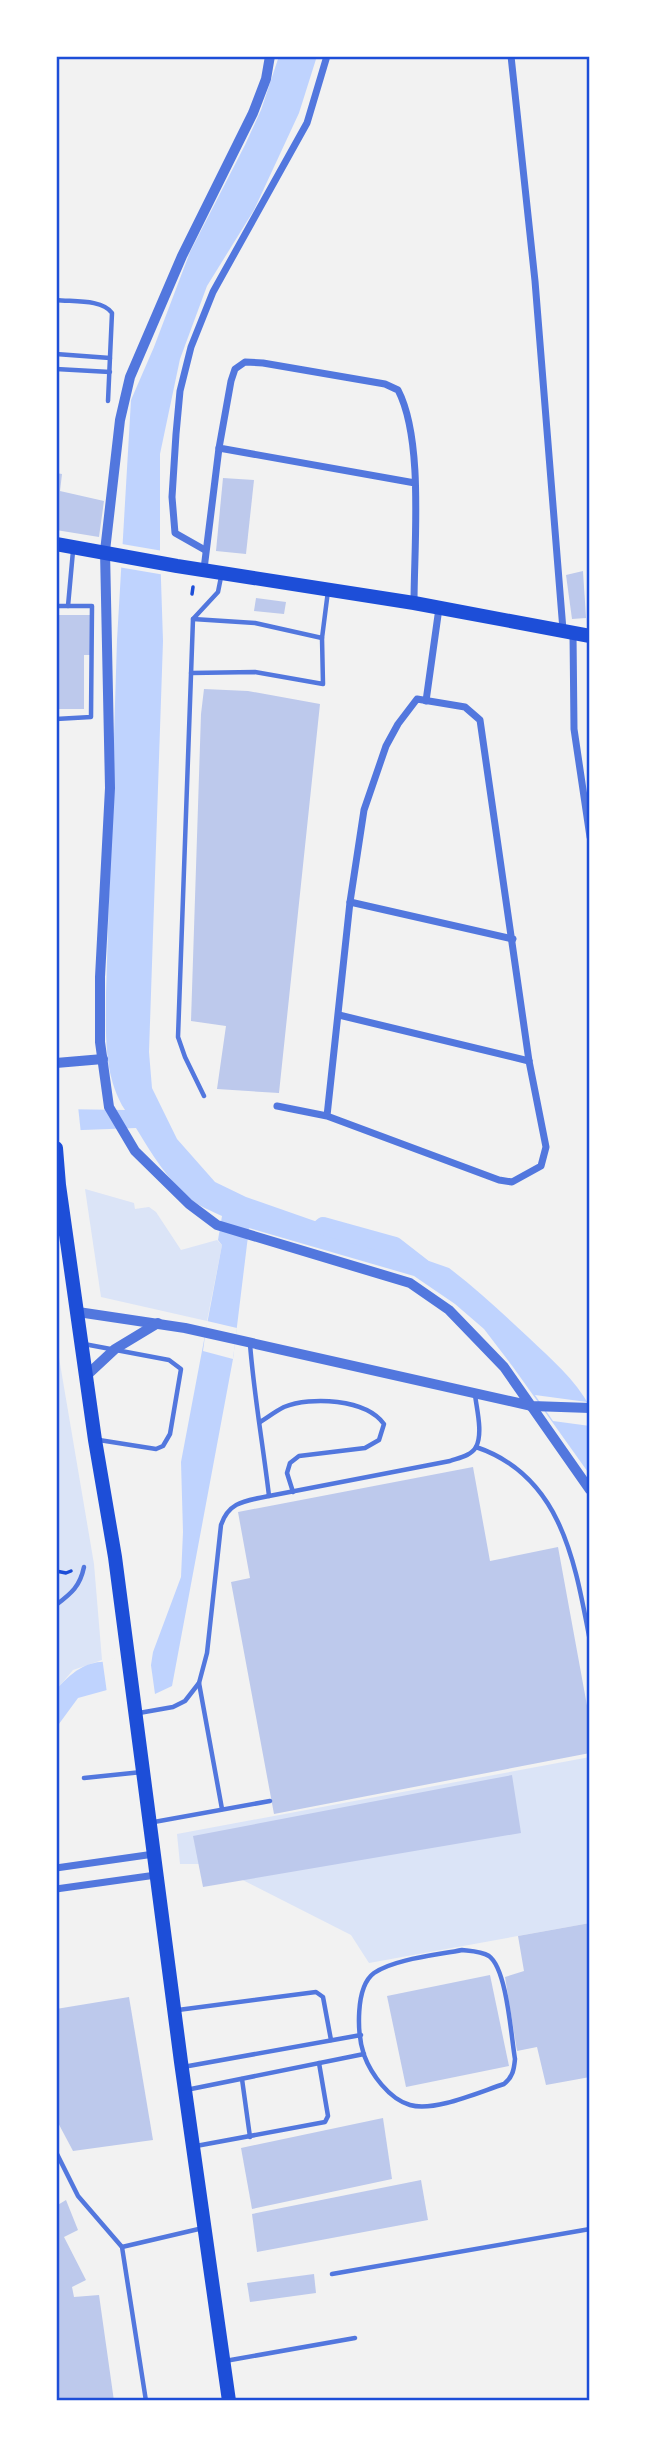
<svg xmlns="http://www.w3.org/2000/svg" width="646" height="2457" viewBox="0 0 646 2457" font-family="'Asap Condensed',sans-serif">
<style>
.green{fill:#dbe4f7}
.water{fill:#bfd3fe}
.pier{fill:#f2f2f2}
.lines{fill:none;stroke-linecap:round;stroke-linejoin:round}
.canal{stroke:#bfd3fe;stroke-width:18}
.building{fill:#bdc9ec}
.path{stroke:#1d4ed8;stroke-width:3.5}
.service{stroke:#5277de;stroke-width:4.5}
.minor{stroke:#5277de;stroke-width:7}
.tertiary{stroke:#5277de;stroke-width:10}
.primary{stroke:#1d4ed8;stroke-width:14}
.trunk{stroke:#1d4ed8;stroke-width:14}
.neatline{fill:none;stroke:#1d4ed8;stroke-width:2.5}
</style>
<rect width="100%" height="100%" fill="#f2f2f2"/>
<g class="green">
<polygon points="85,1189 134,1203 135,1209 149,1207 156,1212 181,1250 217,1240 222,1245 207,1321 101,1297"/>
<polygon points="56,1340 94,1564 102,1660 73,1670 56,1690"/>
<polygon points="590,1757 590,1923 369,1963 351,1935 211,1864 180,1864 177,1834"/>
</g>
<path class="water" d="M279,56H317L299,113L254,210L207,286L180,359L160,454V550L163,641L149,1052L152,1088L177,1139L215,1182L246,1197L449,1268C477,1289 502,1313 528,1337C551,1359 575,1379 590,1407V1475L513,1367L484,1329L455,1304L414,1276L249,1228L233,1359L172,1686L155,1694L107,1690L78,1698L56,1728V1690C91,1650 106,1664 151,1665L153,1652L181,1577L183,1532L181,1462L222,1245L218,1240L222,1216C212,1211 200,1207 192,1200C167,1180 152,1154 136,1128L56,1131V1109L125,1110C103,1075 106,1033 106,993L117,640L131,400L154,347L190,252L245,145L261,110Z"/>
<g class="pier">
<polygon points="122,544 163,551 165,575 118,567"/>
<polygon points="56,1105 78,1106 81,1134 56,1135"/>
<polygon points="207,1321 237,1328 233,1359 203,1351"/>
<polygon points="535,1395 587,1402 590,1407 590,1426 553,1421"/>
<polygon points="149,1651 155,1694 140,1696 107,1693 102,1657 148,1662"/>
</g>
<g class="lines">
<polyline class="canal" points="323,1226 395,1246 422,1267"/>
</g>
<g class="building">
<polygon points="56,473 62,474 60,491 104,501 99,537 56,530"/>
<polygon points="223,478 254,480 246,554 216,551"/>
<polygon points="583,571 586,618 572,619 566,575"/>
<polygon points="256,598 286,602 284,614 254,611"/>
<polygon points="56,615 91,615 91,655 84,655 84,709 56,709"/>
<polygon points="204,689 248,691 320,704 279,1093 217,1089 226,1026 191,1021 201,714"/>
<polygon points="473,1467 490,1561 558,1547 590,1722 590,1753 274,1814 231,1582 250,1578 238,1512"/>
<polygon points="512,1775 521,1833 203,1887 193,1836"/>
<polygon points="590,1923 590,2077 546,2085 537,2047 517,2051 505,1977 524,1971 518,1936"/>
<polygon points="490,1975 509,2066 406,2087 387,1996"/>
<polygon points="129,1997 153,2140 73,2151 56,2119 56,2009"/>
<polygon points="383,2118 392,2179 252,2209 241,2148"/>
<polygon points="421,2180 428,2220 257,2252 252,2214"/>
<polygon points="66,2200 78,2230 64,2237 86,2280 72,2287 74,2297 99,2295 114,2401 56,2401 56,2206"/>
<polygon points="314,2274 316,2293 250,2302 247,2283"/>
</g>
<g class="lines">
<g class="path">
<polyline points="192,594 193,587"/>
<polyline points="56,1571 66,1573 71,1571"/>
</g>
<g class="service">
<path d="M56,300C73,302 102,299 112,313L108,401"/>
<polyline points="56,354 110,358"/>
<polyline points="56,369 110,372"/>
<polyline points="56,606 92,606 91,717 56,719"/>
<polyline points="68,606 73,551"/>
<polyline points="193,619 255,623 322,638"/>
<polyline points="191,673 255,672 323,684 322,638 328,591"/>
<polyline points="204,1096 185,1057 178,1037 193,619 218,592 221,577"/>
<polyline points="84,1344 169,1360 181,1369 170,1434 163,1446 156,1449 99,1440"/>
<path d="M250,1344C254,1395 263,1445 269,1496"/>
<path d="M260,1422C268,1417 276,1411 284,1407C311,1396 366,1399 384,1424L379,1440L365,1448L299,1456L290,1463L287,1473L293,1492"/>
<path d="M476,1447C562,1476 575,1563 590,1641"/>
<path d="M56,1605C72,1593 80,1586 84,1567"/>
<polyline points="199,1683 222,1809"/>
<path d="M139,1713L173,1707L185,1701L199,1683L207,1653L221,1525C229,1501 246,1501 269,1496L450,1461C458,1458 471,1456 476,1447C483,1434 477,1410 475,1395"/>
<polyline points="84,1778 142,1772"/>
<polyline points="154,1822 270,1801"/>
<path d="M462,1950C471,1951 481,1951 489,1956C507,1969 511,2036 515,2059C514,2069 513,2077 504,2084C479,2092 435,2112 410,2105C389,2099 371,2074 364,2055C357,2034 355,1987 374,1973C394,1959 437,1955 462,1950Z"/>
<polyline points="178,2010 316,1992 323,1997 331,2040"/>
<polyline points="183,2067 361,2035"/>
<polyline points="242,2079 250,2137"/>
<polyline points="186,2090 364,2054"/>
<polyline points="196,2146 325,2122 328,2116 319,2063"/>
<polyline points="56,2152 78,2196 122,2247 146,2401"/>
<polyline points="122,2247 203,2228"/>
<polyline points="332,2274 590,2229"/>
<polyline points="225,2361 355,2338"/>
</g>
<g class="minor">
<polyline points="511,56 535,281 563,630"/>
<polyline points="205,550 175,533 172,497 176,434 180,391 191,347 213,292 307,123 327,56"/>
<polyline points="204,569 219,448"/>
<path d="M414,603C414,545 424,440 398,390L385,384L263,363L245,362L235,369L231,381L219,448L415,483"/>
<polyline points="573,633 574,729 590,837"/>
<polyline points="426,701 439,608"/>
<polyline points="350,902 513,939"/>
<polyline points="339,1015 529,1061"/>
<polyline points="277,1106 327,1116 499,1180 512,1182 541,1166 546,1147 529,1061 480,720 465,707 417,699 398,724 386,746 364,810 350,902 327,1116"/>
<polyline points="56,1868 154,1854"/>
<polyline points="56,1889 156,1875"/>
</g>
<g class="tertiary">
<polyline points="270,56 266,79 253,113 182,256 130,377 120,420 105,551 110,788 100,977 100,1042 109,1107 135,1151 189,1204 217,1225 410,1283 449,1310 504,1367 590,1490"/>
<polyline points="56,1063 103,1059"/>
<polyline points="78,1312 185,1328 532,1406 590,1408"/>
<polyline points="86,1376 115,1349 158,1323"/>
</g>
<polyline class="primary" points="56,544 177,566 414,603 590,636"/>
<polyline class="trunk" points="56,1148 59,1185 95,1440 115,1557 181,2062 229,2401"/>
</g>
<rect width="646" height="2457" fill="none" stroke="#ffffff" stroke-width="116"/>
<rect x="58" y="58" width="530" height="2341" class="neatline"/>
</svg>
